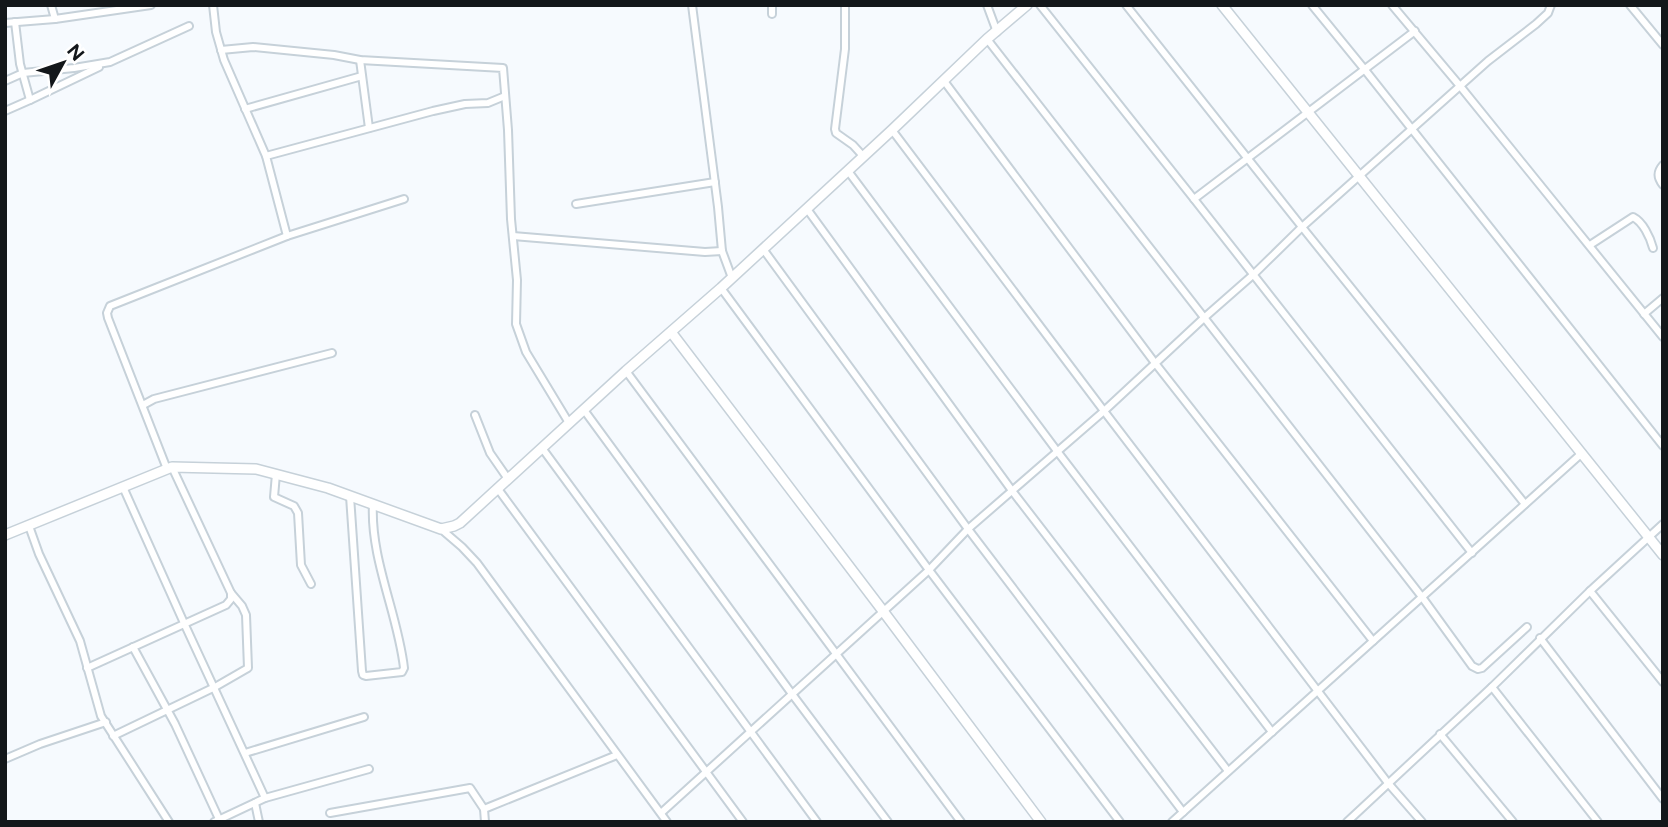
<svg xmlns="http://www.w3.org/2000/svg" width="1668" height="827" viewBox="0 0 1668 827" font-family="Figtree,sans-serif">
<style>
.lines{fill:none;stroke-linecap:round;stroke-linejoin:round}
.street-casing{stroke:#c6d1d9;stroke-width:10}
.secondary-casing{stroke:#c6d1d9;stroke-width:12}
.street{stroke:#fff;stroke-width:6}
.secondary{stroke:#fff;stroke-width:9}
</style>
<rect width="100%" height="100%" fill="#f6fafe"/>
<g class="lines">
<defs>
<g id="street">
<polyline points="51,5 55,19"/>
<polyline points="213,5 216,32 224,60 266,156 287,236"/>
<polyline points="692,5 718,207 722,251 732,278"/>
<polyline points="772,5 772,14"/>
<polyline points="845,5 845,49 835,129 836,133 853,145 863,156"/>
<polyline points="987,5 997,32"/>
<polyline points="1040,5 1194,199 1472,553"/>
<polyline points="1126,5 1302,227 1525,504"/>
<polyline points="1312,5 1365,70 1663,446"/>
<polyline points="1392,5 1460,86 1663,337"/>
<polyline points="1630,5 1663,45"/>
<polyline points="15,22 20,64 30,100 99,67"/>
<polyline points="5,23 55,19 151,5"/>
<polyline points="987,39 1422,597 1472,666 1478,669 1482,668 1527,627"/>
<polyline points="221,50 253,47 334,55 360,60 503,68 508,130 511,219 517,280 516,324 526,352 569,423"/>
<polyline points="360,60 369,128"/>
<polyline points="5,81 23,73 74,68 110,62 189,26"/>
<polyline points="944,81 1155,363 1373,641"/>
<polyline points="245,109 362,76"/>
<polyline points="5,111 30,100"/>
<polyline points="892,130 1104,411 1388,783 1422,822"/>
<polyline points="266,156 433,111 465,104 488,103 505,96"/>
<path d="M1663,165C1657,172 1657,177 1663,185"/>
<polyline points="848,171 1057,451 1272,732"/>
<polyline points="1194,199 1415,31"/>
<polyline points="576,204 715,182"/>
<polyline points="807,209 1013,492 1228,771"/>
<polyline points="513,236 705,252 722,251"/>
<path d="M1590,245L1633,217C1643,222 1650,237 1653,248"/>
<polyline points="763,249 968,529 1183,812"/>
<polyline points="721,288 929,570 1120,822"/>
<polyline points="1644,314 1663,298"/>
<polyline points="626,371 961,822"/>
<polyline points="143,405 154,399 332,353"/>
<polyline points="584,410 792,694 888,822"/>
<polyline points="475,415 490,453 508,479"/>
<polyline points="542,448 817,822"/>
<polyline points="167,469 108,318 107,313 110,306 287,236 404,199"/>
<polyline points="276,474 274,497 294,506 298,513 301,565 311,584"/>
<polyline points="123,487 184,623 265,798"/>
<polyline points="498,489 743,822"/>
<path d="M350,496L362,671L363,675L366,676L402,672L404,668C398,614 370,559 373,504"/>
<polyline points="29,526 39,554 80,641 101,716 169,822"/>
<polyline points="441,529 462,547 477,563 667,822"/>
<polyline points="1590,591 1663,682"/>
<polyline points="1540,638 1663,799"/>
<polyline points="133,647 175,724 219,819"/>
<polyline points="87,668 226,605 231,599 231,593 172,467"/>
<polyline points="1492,687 1598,822"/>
<polyline points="1440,734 1513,822"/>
<polyline points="113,736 215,687 248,668 246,615 242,606 231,593"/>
<polyline points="245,753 364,717"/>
<polyline points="5,759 40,744 106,722"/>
<polyline points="255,803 259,822"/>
<polyline points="330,813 470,788 484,809"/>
<polyline points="661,813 929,570 968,529 1104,411 1205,317 1254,274 1302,227 1488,61 1536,24 1548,13 1551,5"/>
<polyline points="214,822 265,798 369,769"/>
<polyline points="485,822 484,809 617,755"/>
<polyline points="1172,822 1582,453"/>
<polyline points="1347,822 1492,687 1590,591 1663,524"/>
</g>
<g id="secondary">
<polyline points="1222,5 1663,555"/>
<polyline points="671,332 883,611 1041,822"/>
<polyline points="5,535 172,467 256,469 328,488 441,529 454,526 460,523 626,371 721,288 892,130 987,39 1027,5"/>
</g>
</defs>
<use href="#street" class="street-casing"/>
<use href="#secondary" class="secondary-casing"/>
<use href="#street" class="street"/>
<use href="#secondary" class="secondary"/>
</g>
<rect width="1668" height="827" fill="none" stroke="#13171a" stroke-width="14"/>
<g transform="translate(63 63) rotate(50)" stroke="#ffffff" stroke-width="5" paint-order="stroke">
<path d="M0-5L12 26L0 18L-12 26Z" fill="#13171a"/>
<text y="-10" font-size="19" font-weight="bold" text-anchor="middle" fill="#13171a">N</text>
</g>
</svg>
